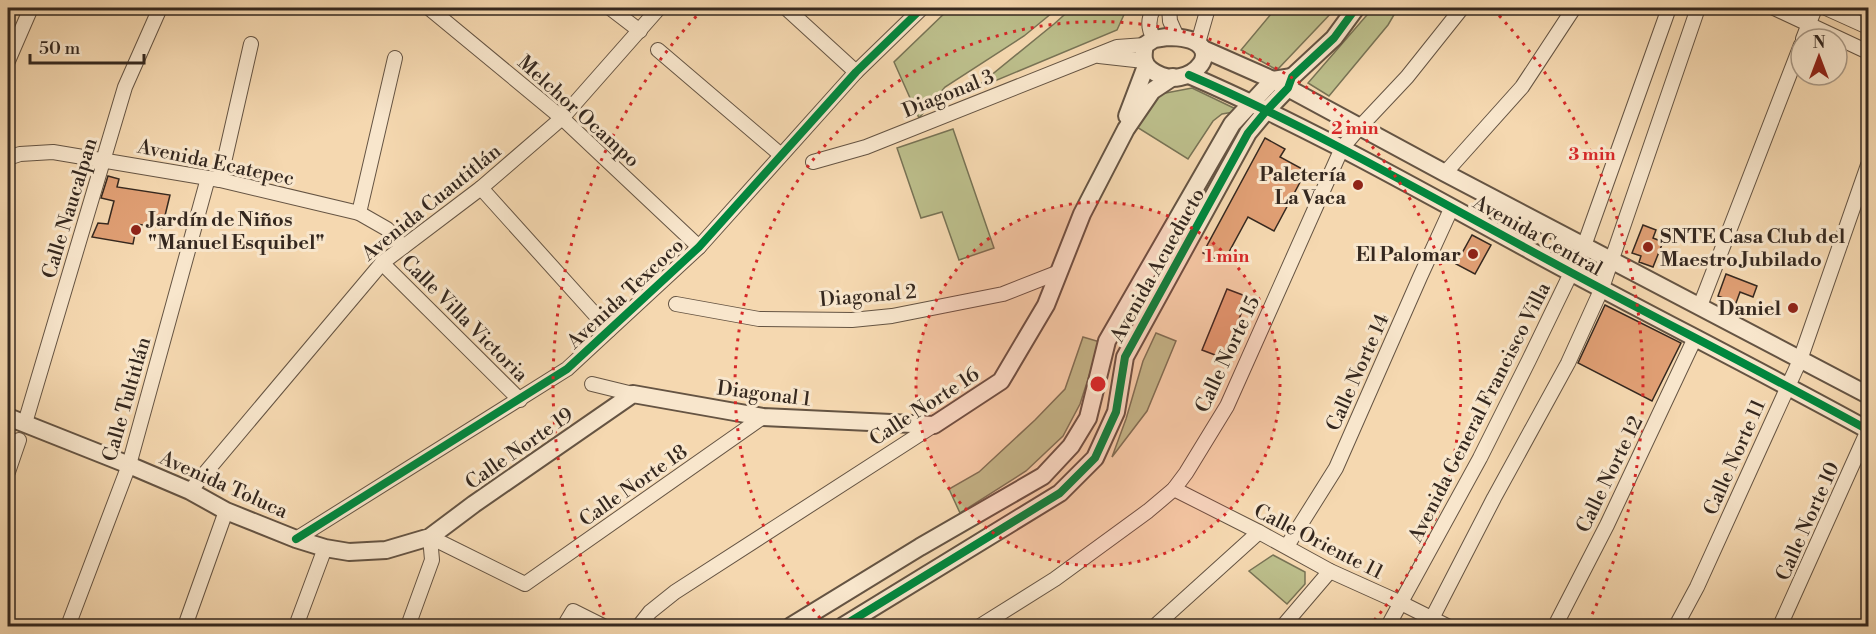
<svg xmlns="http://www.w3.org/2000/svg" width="1876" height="634" viewBox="0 0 1876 634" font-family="'Libre Bodoni',serif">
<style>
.green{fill:#bcbe8b;stroke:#787355;stroke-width:1.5}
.building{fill:#e09f74;stroke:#35281f;stroke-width:1.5}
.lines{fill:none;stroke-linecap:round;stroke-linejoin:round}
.minor-casing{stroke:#655443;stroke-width:16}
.tertiary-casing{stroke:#655443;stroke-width:20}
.minor{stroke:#f8e6cc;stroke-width:14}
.tertiary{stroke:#f8e6cc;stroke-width:16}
.cycleway-casing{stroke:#f8e6cc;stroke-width:11}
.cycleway{stroke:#00873e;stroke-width:8}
.ring{fill:none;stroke:#d62828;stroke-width:3;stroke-dasharray:3 6}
.poi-dot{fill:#8f2418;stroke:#f8e6cc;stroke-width:2}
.labels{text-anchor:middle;stroke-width:6;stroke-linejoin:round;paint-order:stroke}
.street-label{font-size:20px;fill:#35281f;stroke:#f8e6cc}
.poi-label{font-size:20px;font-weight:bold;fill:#35281f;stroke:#f8e6cc;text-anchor:end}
.centre{fill:#d62828;stroke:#f8e6cc;stroke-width:3}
.ring-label{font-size:18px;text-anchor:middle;font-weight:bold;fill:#d62828;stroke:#f8e6cc;stroke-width:6;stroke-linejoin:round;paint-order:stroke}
</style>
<rect width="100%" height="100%" fill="#f5d8b0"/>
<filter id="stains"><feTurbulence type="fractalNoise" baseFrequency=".00333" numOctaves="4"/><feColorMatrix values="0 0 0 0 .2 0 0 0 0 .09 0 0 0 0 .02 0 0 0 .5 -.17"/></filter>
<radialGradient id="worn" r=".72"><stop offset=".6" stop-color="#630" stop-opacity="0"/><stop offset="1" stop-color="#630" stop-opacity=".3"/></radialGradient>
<g class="green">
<polygon points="950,8 1058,8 1024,36 945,87 919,118 894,62"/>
<polygon points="1072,8 1127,8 1117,30 973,90 1054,24"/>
<polygon points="1276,8 1336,8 1277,70 1241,50"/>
<polygon points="1373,8 1398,8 1388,25 1329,96 1308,83"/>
<polygon points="1192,88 1240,111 1222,114 1213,121 1188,159 1132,124 1150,96"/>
<polygon points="953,129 994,248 959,260 942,212 921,218 897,148"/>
<polygon points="1156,333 1176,341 1147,411 1112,457 1126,419 1143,361"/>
<polygon points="1083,337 1100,342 1080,404 1063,436 1026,471 960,513 949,489 979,472 1035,420 1065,389"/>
<polygon points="1273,555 1305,572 1305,584 1287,604 1249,571"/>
</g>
<g class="building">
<polygon points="1265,138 1285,149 1280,157 1306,171 1274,231 1248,217 1223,263 1203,253"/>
<polygon points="108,176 119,179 117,187 170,195 162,228 137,224 133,244 92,237 98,223 108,224 114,201 101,198"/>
<polygon points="1643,225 1656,230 1653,238 1663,242 1653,267 1639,262 1641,256 1632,253"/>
<polygon points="1472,235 1491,245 1475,274 1456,264"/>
<polygon points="1726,274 1757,286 1753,297 1740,292 1736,303 1718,296"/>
<polygon points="1227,289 1248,297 1223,358 1202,350"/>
<polygon points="1605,305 1681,343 1652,401 1578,363"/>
</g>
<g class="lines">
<defs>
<g id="minor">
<polyline points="429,8 562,118 699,247"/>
<polyline points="610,8 640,31"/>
<polyline points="786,8 856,72"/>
<path d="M1154,8C1148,18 1148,29 1154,39"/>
<polyline points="1169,8 1170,21 1177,37"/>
<polyline points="1774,8 1868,52"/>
<polyline points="1826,8 1868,27"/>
<polyline points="1803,39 1815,8"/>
<polyline points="1198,43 1208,8"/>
<polyline points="658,50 781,155"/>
<polyline points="1099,56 1144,61"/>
<polyline points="8,61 31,8"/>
<polyline points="8,158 20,154 53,152 220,180 359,213 387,229 403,247"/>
<polyline points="813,162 866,147 1117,47 1145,45"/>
<polyline points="1445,173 1522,87 1574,8"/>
<polyline points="220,180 251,44"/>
<polyline points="481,188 609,330"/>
<polyline points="359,213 395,58"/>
<polyline points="382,263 520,400"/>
<polyline points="676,304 759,319 852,320 892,316 1003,294 1059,272"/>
<polyline points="1700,306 1801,45"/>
<polyline points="592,384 633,394"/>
<polyline points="25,423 125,87 160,8"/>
<polyline points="8,472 19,440"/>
<polyline points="1174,489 1259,532 1330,571 1401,603 1447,626"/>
<polyline points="190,491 382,263 481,188 562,118 659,8"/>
<polyline points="430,537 525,584 763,417"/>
<polyline points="296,539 567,369 699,247 856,72 922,8"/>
<polyline points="1287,546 1336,468 1420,277 1452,207"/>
<polyline points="68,626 129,465 208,178"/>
<polyline points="185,626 226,511"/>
<polyline points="296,626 325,548"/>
<polyline points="408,626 432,560 430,537"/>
<polyline points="564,626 573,611 603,626"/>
<polyline points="639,626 650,612 675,592 934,425"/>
<polyline points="980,626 1055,579 1148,511 1174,489 1186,473 1227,406 1342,148 1359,128 1407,77 1462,8"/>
<polyline points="1155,626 1259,532"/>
<polyline points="1283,626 1330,571"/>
<polyline points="1388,626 1480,458 1529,360 1584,246 1669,8"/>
<polyline points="1428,626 1494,498 1568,363 1602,288 1698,8"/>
<polyline points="1555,626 1607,525 1695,338"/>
<polyline points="1676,626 1697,587 1800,360 1868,165"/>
<polyline points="1780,626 1868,430"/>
</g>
<g id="tertiary">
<path d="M1167,37C1240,37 1189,99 1151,70C1142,63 1143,55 1145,45L1154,39Z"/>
<polyline points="1203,49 1273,80 1445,173 1868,395"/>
<path d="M1189,75C1321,132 1445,205 1572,273C1671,326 1770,376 1868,430"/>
<polyline points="1127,116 1146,66"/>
<polyline points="8,417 129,465 190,491 226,511 296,539 325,548 349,552 386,550 430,537 474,504 633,394 763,417 934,425 1001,381 1046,305 1082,214 1126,129 1152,91 1173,77"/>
<polyline points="791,626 920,547 1043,476 1071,446 1088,418 1107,341 1232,124 1273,80 1292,77"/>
<polyline points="843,626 1060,493 1095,458 1116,412 1125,357 1248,133 1267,110 1288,88 1292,77 1334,38 1356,8"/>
</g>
</defs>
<use href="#minor" class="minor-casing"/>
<use href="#tertiary" class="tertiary-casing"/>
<use href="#minor" class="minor"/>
<use href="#tertiary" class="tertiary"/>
<defs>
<g id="cycleway">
<path d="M1189,75C1321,132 1445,205 1572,273C1671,326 1770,376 1868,430"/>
<polyline points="296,539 567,369 699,247 856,72 922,8"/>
<polyline points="843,626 1060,493 1095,458 1116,412 1125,357 1248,133 1267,110 1288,88 1292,77 1334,38 1356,8"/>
</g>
</defs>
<use href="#cycleway" class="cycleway-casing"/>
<use href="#cycleway" class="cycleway"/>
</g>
<circle cx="1098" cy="384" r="182" fill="#d62828" fill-opacity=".12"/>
<g class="ring">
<circle cx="1098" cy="384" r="182"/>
<path d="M826 625A363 363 0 1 1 1370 625"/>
<path d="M608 623A545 545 0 0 1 703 9M1493 9A545 545 0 0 1 1588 623"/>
</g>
<g class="poi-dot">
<circle cx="1358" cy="185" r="6"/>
<circle cx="136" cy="230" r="6"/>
<circle cx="1648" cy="247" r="6"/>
<circle cx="1473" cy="254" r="6"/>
<circle cx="1793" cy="308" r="6"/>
</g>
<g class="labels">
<g class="street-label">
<text transform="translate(948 93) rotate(-22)" y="7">Diagonal 3</text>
<text transform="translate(579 111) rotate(42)" y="7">Melchor Ocampo</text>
<text transform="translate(216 162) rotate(12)" y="7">Avenida Ecatepec</text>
<text transform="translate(431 202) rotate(-39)" y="7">Avenida Cuautitlán</text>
<text transform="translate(69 208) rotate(-73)" y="7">Calle Naucalpan</text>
<text transform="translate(1538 235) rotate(29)" y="7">Avenida Central</text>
<text transform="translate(1157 265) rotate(-61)" y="7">Avenida Acueducto</text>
<text transform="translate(625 293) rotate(-43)" y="7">Avenida Texcoco</text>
<text transform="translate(868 295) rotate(-5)" y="7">Diagonal 2</text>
<text transform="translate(465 318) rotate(45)" y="7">Calle Villa Victoria</text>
<text transform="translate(1227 354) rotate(-65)" y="7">Calle Norte 15</text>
<text transform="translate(1357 372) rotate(-66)" y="7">Calle Norte 14</text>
<text transform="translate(764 393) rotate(7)" y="7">Diagonal 1</text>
<text transform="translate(126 399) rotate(-74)" y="7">Calle Tultitlán</text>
<text transform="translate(924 406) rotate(-33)" y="7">Calle Norte 16</text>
<text transform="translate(1479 412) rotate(-63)" y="7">Avenida General Francisco Villa</text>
<text transform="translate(519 448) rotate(-35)" y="7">Calle Norte 19</text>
<text transform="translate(1734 457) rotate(-66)" y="7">Calle Norte 11</text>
<text transform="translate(1609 474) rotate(-64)" y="7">Calle Norte 12</text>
<text transform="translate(224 484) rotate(24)" y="7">Avenida Toluca</text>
<text transform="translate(633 485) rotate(-35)" y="7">Calle Norte 18</text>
<text transform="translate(1807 521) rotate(-66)" y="7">Calle Norte 10</text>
<text transform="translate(1319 541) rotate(27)" y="7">Calle Oriente 11</text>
</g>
<g class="poi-label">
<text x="1346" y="181">Paletería<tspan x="1346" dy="23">La Vaca</tspan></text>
<text x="148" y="226" text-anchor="start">Jardín de Niños<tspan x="148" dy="23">"Manuel Esquibel"</tspan></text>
<text x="1660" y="243" text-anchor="start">SNTE Casa Club del<tspan x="1660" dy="23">Maestro Jubilado</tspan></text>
<text x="1461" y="261">El Palomar</text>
<text x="1781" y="315">Daniel</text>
</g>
</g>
<circle cx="1098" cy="384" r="9" class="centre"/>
<g class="ring-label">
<text x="1355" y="134">2 min</text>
<text x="1592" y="160">3 min</text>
<text x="1227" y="262">1 min</text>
</g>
<rect width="1876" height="634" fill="none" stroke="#f5d8b0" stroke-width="30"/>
<rect x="9" y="9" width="1858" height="616" fill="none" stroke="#35281f" stroke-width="3"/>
<rect x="15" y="15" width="1846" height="604" fill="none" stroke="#35281f" stroke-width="1.5"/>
<g transform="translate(1819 57)"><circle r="28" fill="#f8e6cc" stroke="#aa9a87" stroke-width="1.5"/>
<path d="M0-4.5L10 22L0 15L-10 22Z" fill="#8f2418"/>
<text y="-9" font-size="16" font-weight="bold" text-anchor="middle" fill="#35281f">N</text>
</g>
<path d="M30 54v9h114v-9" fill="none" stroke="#35281f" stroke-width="3"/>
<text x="39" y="54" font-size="18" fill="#35281f" stroke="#f8e6cc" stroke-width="4.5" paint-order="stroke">50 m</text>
<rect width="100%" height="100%" filter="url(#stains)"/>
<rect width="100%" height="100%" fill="url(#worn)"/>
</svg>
